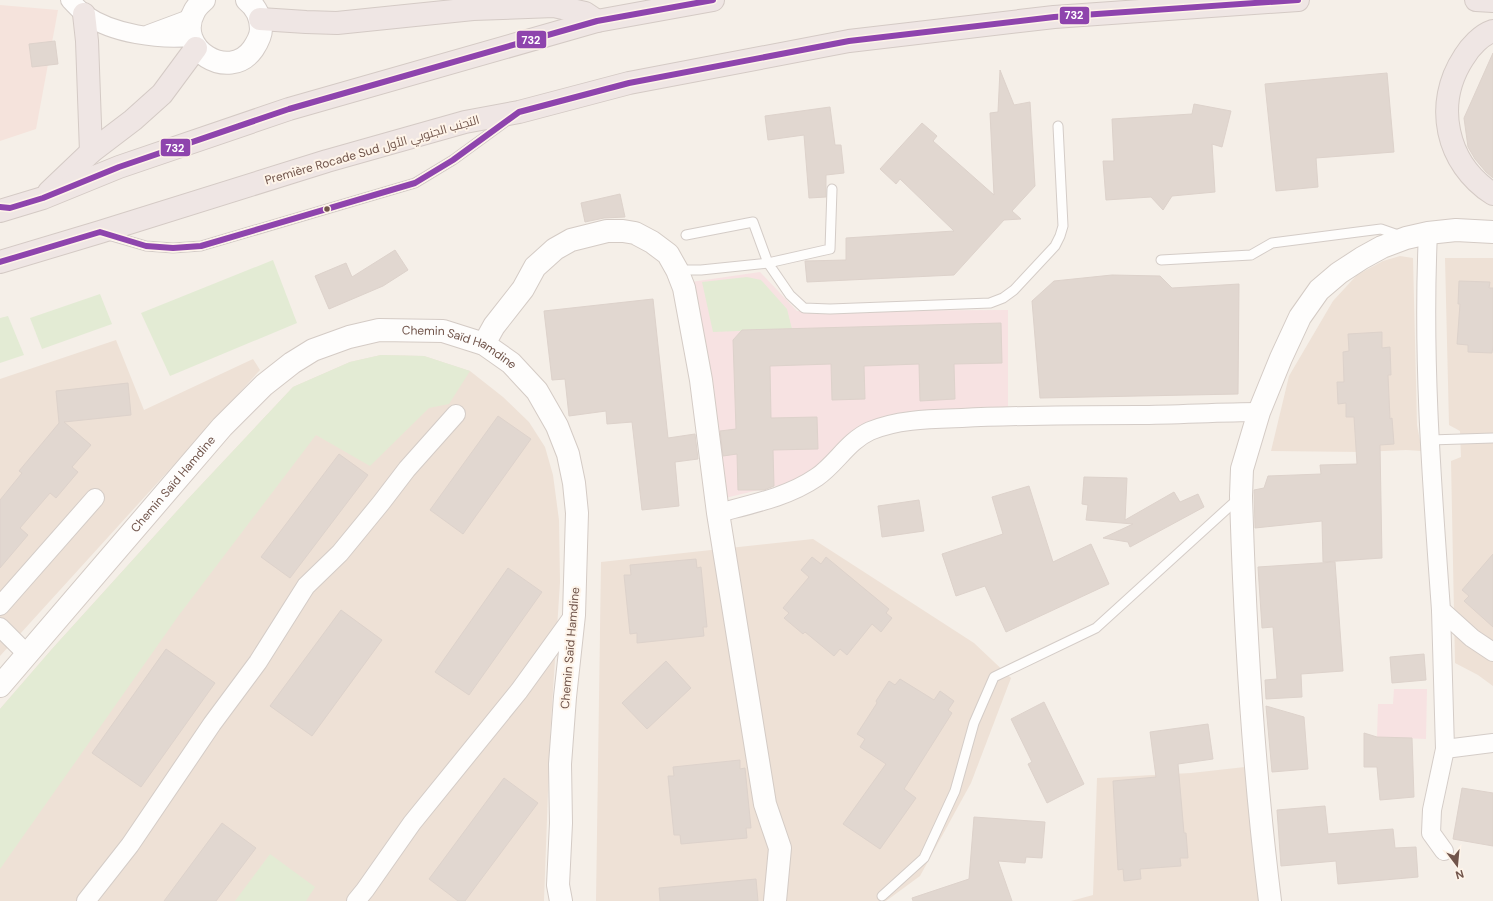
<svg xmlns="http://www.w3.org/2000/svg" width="1493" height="901" viewBox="0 0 1493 901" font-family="'DM Sans',Cairo,sans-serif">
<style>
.residential{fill:#eee1d6}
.commercial{fill:#f5e3dc}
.medical{fill:#f7e2e2}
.green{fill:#e3ebd4}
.building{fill:#e1d7d0;stroke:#ddd2cb}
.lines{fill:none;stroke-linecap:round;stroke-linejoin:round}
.service-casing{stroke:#d4ccc7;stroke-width:11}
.minor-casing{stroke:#d4ccc7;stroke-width:20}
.tertiary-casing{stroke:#d4ccc7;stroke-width:24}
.secondary-casing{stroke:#d4cbc5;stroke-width:24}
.motorway-casing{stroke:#d4cac5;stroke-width:24}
.service{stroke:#fefdfc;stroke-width:9}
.minor{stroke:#fefdfc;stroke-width:18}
.tertiary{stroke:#fefdfc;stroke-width:22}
.secondary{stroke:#fefdfc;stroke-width:22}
.motorway{stroke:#efe6e4;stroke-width:22}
.bus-1-casing{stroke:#fef4e9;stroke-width:9}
.bus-1{stroke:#8e44ad;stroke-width:6}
.bus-dot{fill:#71554b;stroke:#fef4e9;stroke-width:1.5}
.labels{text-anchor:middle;stroke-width:4;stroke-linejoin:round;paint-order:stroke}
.street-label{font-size:12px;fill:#71554b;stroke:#fef4e9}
.line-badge{stroke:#fef4e9;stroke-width:1.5}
.badge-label{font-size:11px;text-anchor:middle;font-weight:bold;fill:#fff}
</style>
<rect width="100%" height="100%" fill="#f5efe8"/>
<g class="residential">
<polygon points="1400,256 1413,258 1417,425 1422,451 1406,450 1362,452 1271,451 1289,376 1333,301 1357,275 1383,261"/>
<polygon points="1445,258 1493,258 1493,686 1478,675 1455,663 1451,461 1461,457 1460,431 1449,425"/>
<polygon points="116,340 144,410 253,359 260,370 0,656 0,379"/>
<polygon points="381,355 424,356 470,371 503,397 529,422 545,447 553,475 559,520 560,582 550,737 544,901 0,901 0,709 52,649 187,500 293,387 350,362"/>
<polygon points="813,539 974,643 1011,678 971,783 920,876 886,901 596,901 601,562"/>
<polygon points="1245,767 1262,901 1071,901 1093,895 1097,778 1191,773"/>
</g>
<polygon class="commercial" points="0,5 58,10 36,129 0,141"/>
<g class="medical">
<polygon points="760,272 797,311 1008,310 1008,408 904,414 872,421 838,444 820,463 793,482 725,498 691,282"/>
<polygon points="1394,689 1427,689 1426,739 1377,737 1378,704 1393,704"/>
</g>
<g class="green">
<polygon points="273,260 297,323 170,376 141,313"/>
<polygon points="747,277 761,280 787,309 792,329 713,332 702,282"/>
<polygon points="100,294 112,324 42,349 30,318"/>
<polygon points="8,316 24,355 0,363 0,318"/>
<polygon points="381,355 424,356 470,371 449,404 429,408 370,466 316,435 179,615 0,869 0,709 52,649 187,500 293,387 350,362"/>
<polygon points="270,854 315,887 306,901 235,901"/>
</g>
<g class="building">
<polygon points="55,41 58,64 32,67 29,44"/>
<polygon points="1493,53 1493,178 1486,172 1475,159 1468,147 1464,118"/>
<polygon points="1000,70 1014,105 1030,102 1035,186 1012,211 1021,219 1004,220 954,275 807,282 805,261 846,260 846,238 954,231 900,179 896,184 880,169 922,123 937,136 933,141 994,195 990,113 998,112"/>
<polygon points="1387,73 1394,152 1316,158 1318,187 1276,191 1265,84"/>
<polygon points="1194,104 1231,111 1222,147 1212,144 1215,192 1172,196 1163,210 1151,197 1106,200 1103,161 1114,161 1112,119 1192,114"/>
<polygon points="830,107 835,145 841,145 844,173 826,175 826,197 809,198 804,135 768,140 765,116"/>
<polygon points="620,194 625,217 604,218 585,222 581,203"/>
<polygon points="395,250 408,270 383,286 329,309 315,276 346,263 352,277"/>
<polygon points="1112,275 1160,276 1172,288 1239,284 1238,394 1040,398 1032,301 1054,281"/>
<polygon points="1459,281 1490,282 1489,288 1493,288 1493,346 1492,353 1468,352 1468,345 1457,344 1460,304 1458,304"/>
<polygon points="653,299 668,438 695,434 698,459 675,462 679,506 642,510 632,422 607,424 606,411 569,416 565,379 552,380 544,311"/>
<polygon points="1001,323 1002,363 954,364 955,399 920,401 919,364 864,366 865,399 832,400 831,364 770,366 771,418 817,417 818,449 773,450 774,486 764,490 738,490 737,454 723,456 720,431 736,429 733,340 742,330"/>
<polygon points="1382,332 1382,348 1390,347 1391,375 1388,375 1390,419 1392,418 1394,444 1380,445 1382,558 1323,562 1322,521 1255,528 1254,490 1264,488 1268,476 1321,474 1320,465 1357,464 1354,417 1346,417 1346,403 1338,404 1337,382 1344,382 1343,352 1349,351 1348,334"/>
<polygon points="128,383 131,415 64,422 91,445 72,467 78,472 56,498 50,493 20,528 28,535 0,568 0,500 22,473 19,471 59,423 56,391"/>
<polygon points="498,416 531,439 463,534 430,510"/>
<polygon points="339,454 368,475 290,578 261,557"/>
<polygon points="1084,477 1127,478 1125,520 1174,492 1180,502 1198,494 1204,507 1130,547 1128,542 1103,538 1133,524 1086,520 1088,505 1082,504"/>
<polygon points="1029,486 1053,562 1091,544 1109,584 1006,632 985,586 956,596 942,554 1003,534 992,497"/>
<polygon points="919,500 924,531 882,537 878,506"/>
<polygon points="1493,554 1493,627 1464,601 1469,596 1462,590"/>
<polygon points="812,557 821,564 826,557 889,609 886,613 892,618 881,632 872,624 847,655 840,649 834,656 805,632 803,634 784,618 789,613 783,608 809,577 801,570"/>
<polygon points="696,559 697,568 701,567 707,627 703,627 704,636 637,643 637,633 630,634 624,575 631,575 630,565"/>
<polygon points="1335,562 1343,671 1301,674 1302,697 1266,699 1265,680 1277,679 1273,627 1262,628 1258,567"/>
<polygon points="508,568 542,592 469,695 435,672"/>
<polygon points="341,610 382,640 312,736 270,706"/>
<polygon points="166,649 215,683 141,787 92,753"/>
<polygon points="1424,654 1426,680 1392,683 1390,657"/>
<polygon points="666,661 691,688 647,729 622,703"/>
<polygon points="900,679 934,700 940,691 954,701 948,710 952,713 904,789 916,798 880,849 843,824 886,764 860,747 865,739 857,734 877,703 876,701 889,681 895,685"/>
<polygon points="1044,702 1084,784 1047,803 1028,764 1032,762 1011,719"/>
<polygon points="1266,706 1304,717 1308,769 1272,772"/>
<polygon points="1208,724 1213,759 1178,764 1184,833 1186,833 1188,858 1180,858 1181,866 1140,869 1141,879 1124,881 1123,869 1118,870 1113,781 1156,777 1150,732"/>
<polygon points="1364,733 1377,737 1412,738 1414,797 1380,800 1377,767 1364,767"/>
<polygon points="740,760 740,769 745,768 751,828 746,828 747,838 681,844 680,835 674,835 668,776 674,776 673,767"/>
<polygon points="504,778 538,803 465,901 458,901 429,879"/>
<polygon points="1462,788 1493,793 1493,846 1453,839"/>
<polygon points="1325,806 1328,834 1393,829 1395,848 1416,847 1418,877 1338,884 1336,861 1281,866 1277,810"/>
<polygon points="974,817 1045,822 1042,858 1026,857 1025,863 998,861 1012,901 913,901 912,898 969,879"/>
<polygon points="222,823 256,848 216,901 164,901"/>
<polygon points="756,879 758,901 660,901 659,888"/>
</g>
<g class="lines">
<defs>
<g id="service">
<polyline points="832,189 830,249 768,263 790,295 804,308 830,309 990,303 1003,298 1014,290 1055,246 1060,236 1063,226 1058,126"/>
<polyline points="108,235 146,246 173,248 201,246 415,183 453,160 508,120"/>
<polyline points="1161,260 1251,255 1272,243 1381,229 1401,236"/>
<polyline points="677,270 701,270 768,263 753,222 686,235"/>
<polyline points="1430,440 1493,438"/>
<polyline points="882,896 924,858 955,791 974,723 994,677 1096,628 1240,497"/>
</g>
<g id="minor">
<path d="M70,0C75,5 80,11 86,15C113,34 159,40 191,37"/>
<polyline points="149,34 192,18"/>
<path d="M1428,233C1422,359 1432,485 1441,610L1472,638L1493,652"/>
<path d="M718,513C752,504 788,497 817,477C836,464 848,441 870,431C898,419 932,419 962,418C1021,415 1079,415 1138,415C1178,415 1218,412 1259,412"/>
<polyline points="0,606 95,498"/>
<polyline points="1441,610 1445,749 1432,810 1431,833 1444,851"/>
<polyline points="0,627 27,654"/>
<polyline points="1445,749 1493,743"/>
<polyline points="86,901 130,845 212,724 258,662 306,586 340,553 381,503 407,469 456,414"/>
<polyline points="356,901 365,890 412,823 519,691 574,615"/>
</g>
<path id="tertiary" d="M204,0C200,4 196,7 194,12C174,48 229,83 253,49C257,43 261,36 261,29C261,18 256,7 247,0"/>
<g id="secondary">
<polyline points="484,344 494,326 523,289 535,267 555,249 571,240 607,231 623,231 635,233 652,242 668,254 677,270 684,288 701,380 718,513 765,804 780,848 775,901"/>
<path id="s1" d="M0,686L222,427L264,385L292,363L313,350L349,337L379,330L443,331L484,344L511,363L537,391L557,426L568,454L574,483L577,513L574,615L565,697L560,764L561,823L558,885L561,901"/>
<path d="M1270,901C1253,766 1245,631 1241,496L1242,469L1259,412L1281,358L1300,317L1319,290L1339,273L1362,258L1382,247L1406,238L1428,233L1456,230L1493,232"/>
</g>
<g id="motorway">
<polyline points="1476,0 1493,1"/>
<polyline points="84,14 87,41 91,152"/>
<polyline points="260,19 306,22 337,23 473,9 554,6 585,13 597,21"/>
<path d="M1493,31C1481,35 1470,47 1464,57C1433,104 1446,164 1493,194"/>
<polyline points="49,192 91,152 133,120 162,94 196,48"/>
<polyline points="0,211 43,198 119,167 289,109 597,21 713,0"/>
<polyline points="0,262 100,232 327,161 465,122 519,112 629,83 849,41 1054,17 1298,0"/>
</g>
</defs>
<use href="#service" class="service-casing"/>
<use href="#minor" class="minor-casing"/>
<use href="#tertiary" class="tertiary-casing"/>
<use href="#secondary" class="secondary-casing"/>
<use href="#motorway" class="motorway-casing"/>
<use href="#service" class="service"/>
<use href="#minor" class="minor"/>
<use href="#tertiary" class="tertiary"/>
<use href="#secondary" class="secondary"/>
<use href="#motorway" class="motorway"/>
<defs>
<g id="bus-1">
<polyline points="0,207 10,208 43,198 119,167 289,109 597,21 713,0"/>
<polyline points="0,262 100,232 146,246 173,248 201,246 415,183 453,160 519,112 629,83 849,41 1054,17 1298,0"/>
</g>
</defs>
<use href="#bus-1" class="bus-1-casing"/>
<use href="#bus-1" class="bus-1"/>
</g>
<circle class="bus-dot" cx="327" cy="209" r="3.5"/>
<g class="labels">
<g class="street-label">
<text transform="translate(372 150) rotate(-16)" y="4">Première Rocade Sud التجنب الجنوبي الأول</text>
<text dy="4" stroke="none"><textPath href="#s1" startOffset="614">Chemin Saïd Hamdine</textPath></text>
<text dy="4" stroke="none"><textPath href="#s1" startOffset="266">Chemin Saïd Hamdine</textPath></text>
<text transform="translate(570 648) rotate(-85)" y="4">Chemin Saïd Hamdine</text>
</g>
</g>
<g class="line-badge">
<rect x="1059" y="6" width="31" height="19" rx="4" fill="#8e44ad"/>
<rect x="516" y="30" width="31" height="19" rx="4" fill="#8e44ad"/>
<rect x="160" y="138" width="31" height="19" rx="4" fill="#8e44ad"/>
</g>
<g class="badge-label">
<text x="1074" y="19">732</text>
<text x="531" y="44">732</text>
<text x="175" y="152">732</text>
</g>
<g transform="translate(1457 865) rotate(164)" stroke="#fef4e9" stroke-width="3" paint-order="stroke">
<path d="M0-3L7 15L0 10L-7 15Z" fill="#71554b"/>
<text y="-6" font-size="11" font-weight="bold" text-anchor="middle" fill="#71554b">N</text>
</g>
</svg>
